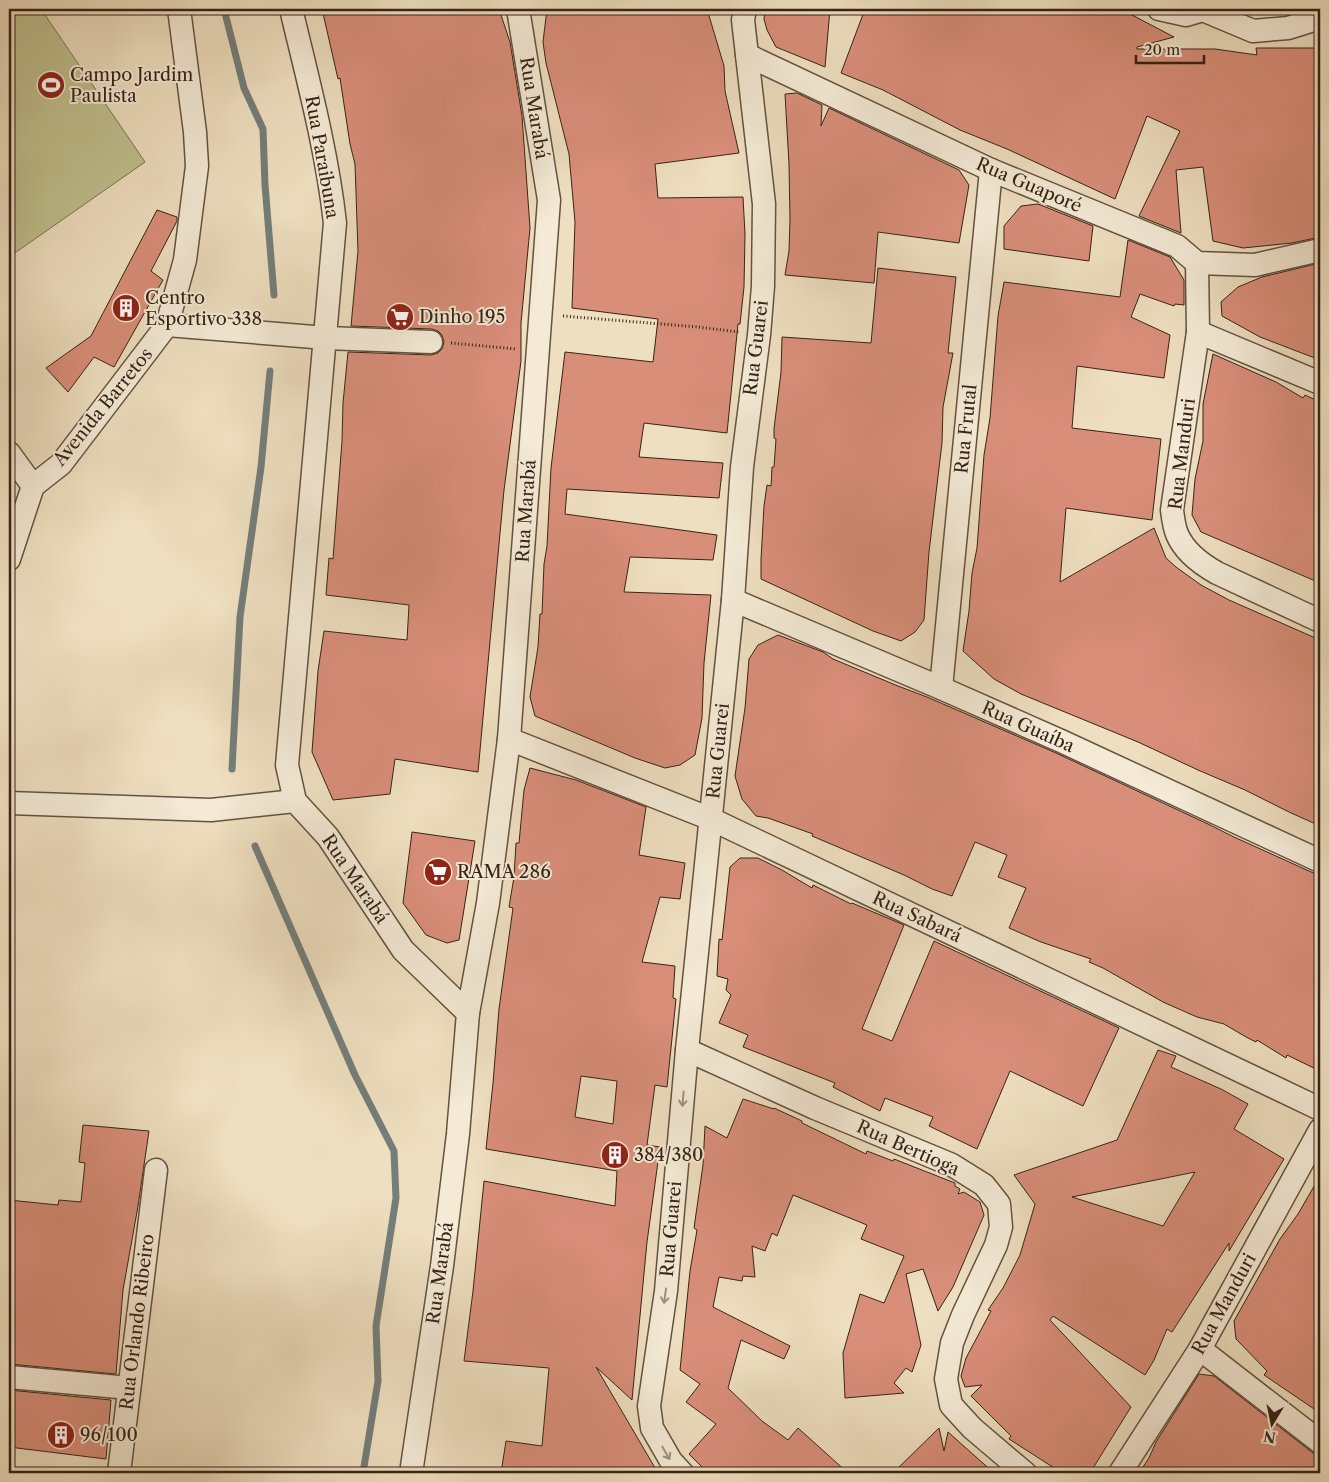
<svg xmlns="http://www.w3.org/2000/svg" width="1329" height="1482" viewBox="0 0 1329 1482" font-family="'Libre Caslon Text',serif">
<style>
.green{fill:#bfc08e;stroke:#7a7252}
.lines{fill:none;stroke-linecap:round;stroke-linejoin:round}
.stream{stroke:#747e7a;stroke-width:7}
.building{fill:#d98e7a;stroke:#362316;fill-rule:evenodd}
.minor-casing{stroke:#645240;stroke-width:25}
.path{stroke:#362316;stroke-width:3;stroke-dasharray:1 2.5;stroke-linecap:butt}
.minor{stroke:#f4ead6;stroke-width:22}
.oneway{stroke:#9e9080}
.labels{text-anchor:middle;stroke-width:4;stroke-linejoin:round;paint-order:stroke}
.poi-label{font-size:18px;fill:#362316;stroke:#f4ead6;text-anchor:start}
.street-label{font-size:18px;fill:#362316;stroke:#f4ead6}
</style>
<rect width="100%" height="100%" fill="#eedfc0"/>
<filter id="stains"><feTurbulence type="fractalNoise" baseFrequency=".004" numOctaves="4"/><feColorMatrix values="0 0 0 0 .2 0 0 0 0 .09 0 0 0 0 .02 0 0 0 .5 -.17"/></filter>
<radialGradient id="worn" r=".72"><stop offset=".6" stop-color="#630" stop-opacity="0"/><stop offset="1" stop-color="#630" stop-opacity=".3"/></radialGradient>
<polygon class="green" points="9,9 41,9 145,162 9,257"/>
<g class="lines">
<g class="stream">
<polyline points="224,9 244,88 263,129 265,185 274,295"/>
<polyline points="232,769 240,617 261,467 270,371"/>
<polyline points="255,846 355,1075 394,1151 396,1198 376,1326 378,1381 363,1473"/>
</g>
</g>
<g class="building">
<polygon points="322,9 499,9 510,42 522,116 530,228 521,323 521,361 504,490 478,772 395,759 390,794 333,800 312,752 318,671 324,631 407,640 409,605 326,595 329,558 333,559 342,441 343,403 348,352 431,355 438,353 442,349 444,342 442,335 438,331 432,329 351,326 358,251 355,164 350,144 340,78 338,79"/>
<polygon points="547,9 707,9 724,66 725,91 739,153 655,164 658,198 743,197 745,234 744,287 740,324 738,324 727,433 644,423 639,457 723,463 719,498 567,489 565,514 717,535 713,560 630,557 624,592 711,595 704,663 702,718 695,755 680,765 665,768 635,758 535,716 530,697 538,647 540,614 542,614 544,564 547,546 551,468 565,352 653,362 658,319 572,308 575,222 569,154 546,63 543,42"/>
<polygon points="765,9 830,9 825,67 776,47 767,30 764,19"/>
<polygon points="865,9 1115,9 1132,15 1174,37 1137,47 1137,49 1215,49 1257,55 1256,48 1320,48 1320,237 1292,243 1243,248 1213,241 1203,167 1176,170 1181,233 1139,216 1180,131 1147,116 1115,199 1007,149 960,130 883,90 841,73"/>
<polygon points="797,93 822,105 821,126 829,108 959,170 969,185 959,243 878,232 874,283 785,275 789,251 790,220 789,164 785,94"/>
<polygon points="1038,204 1093,226 1089,261 1004,249 1004,226 1021,206"/>
<polygon points="157,210 177,217 177,221 151,271 163,280 114,367 94,357 68,392 46,368 91,336"/>
<polygon points="1128,240 1170,257 1184,280 1184,305 1175,304 1174,306 1140,294 1131,317 1170,335 1164,378 1077,366 1072,428 1161,439 1152,520 1066,508 1060,582 1154,528 1166,558 1176,567 1201,585 1229,600 1320,640 1320,826 1289,812 1245,790 1198,770 1138,742 1021,694 994,679 963,651 969,611 972,573 977,548 984,455 990,418 998,316 1004,282 1120,297"/>
<polygon points="1320,263 1320,360 1260,337 1222,316 1221,302 1238,287 1262,277"/>
<polygon points="878,268 956,277 948,353 953,353 943,407 942,443 929,552 924,620 915,632 901,641 873,631 761,579 761,559 764,506 767,485 771,486 772,467 774,467 776,439 774,438 774,429 781,372 782,337 871,343"/>
<polygon points="1213,354 1276,382 1303,398 1305,395 1320,402 1320,583 1201,532 1192,515 1195,479 1203,441 1203,404"/>
<polygon points="778,635 823,652 833,659 898,686 927,697 1056,753 1208,824 1234,837 1320,876 1320,1071 1287,1055 1286,1058 1257,1040 1256,1042 1246,1037 1224,1024 1197,1017 1163,1002 1103,968 1089,962 1091,959 1041,942 1009,928 1026,888 998,877 1007,855 975,842 952,896 932,889 904,875 812,836 813,834 768,818 756,816 742,799 735,776 745,708 749,659 758,645"/>
<path d="M530,768L576,780L646,807L639,855L685,863L680,899L660,897L642,962L675,966L673,998L676,999L667,1087L655,1085L647,1145L660,1147L647,1242L632,1400L596,1367L658,1473H501L506,1441L542,1446L549,1368L464,1361L473,1291L484,1181L615,1206L617,1171L486,1149L493,1083L499,1009L513,908L509,907L514,877L516,843H519L524,790ZM581,1076L617,1081L613,1124L575,1117Z"/>
<polygon points="412,832 475,841 459,940 447,943 426,935 403,903"/>
<polygon points="740,858 758,858 782,870 812,888 813,885 851,904 852,903 904,925 862,1029 892,1041 934,941 1119,1028 1083,1106 1010,1071 977,1149 929,1126 933,1117 885,1098 880,1111 833,1087 835,1083 743,1047 748,1035 719,1023 731,995 726,990 728,979 717,976 719,939 722,940 730,867"/>
<path d="M1158,1050L1176,1056L1171,1067L1221,1089L1248,1104L1234,1129L1284,1159L1229,1251V1243L1172,1332L1167,1329L1154,1360L1145,1375L1053,1316L1050,1320L1131,1407L1090,1473H1062L1009,1439L1011,1436L971,1396L982,1385L965,1387L961,1376L966,1358L991,1311L988,1310L1003,1288L1020,1255L1035,1204L1014,1175L1117,1140ZM1195,1172L1163,1226L1072,1197Z"/>
<polygon points="743,1099 774,1109 774,1108 802,1121 802,1123 866,1154 867,1151 893,1161 894,1159 955,1183 955,1186 960,1189 958,1194 964,1192 980,1202 984,1215 953,1287 938,1311 923,1269 906,1274 921,1345 912,1372 906,1368 894,1383 904,1393 845,1398 843,1353 860,1294 884,1303 904,1256 861,1239 867,1225 793,1195 777,1236 772,1233 765,1251 752,1246 755,1277 743,1276 742,1281 719,1277 713,1307 790,1346 784,1359 741,1340 728,1388 762,1421 788,1440 798,1428 848,1473 708,1473 689,1454 716,1424 686,1402 700,1384 680,1370 690,1271 697,1230 694,1228 703,1165 705,1126 727,1138"/>
<polygon points="83,1125 149,1131 138,1206 123,1290 116,1374 9,1364 9,1200 58,1205 59,1200 81,1202 85,1163 79,1162"/>
<polygon points="1320,1176 1320,1413 1264,1375 1267,1371 1236,1339 1234,1321 1280,1239 1298,1214"/>
<polygon points="1199,1374 1214,1376 1313,1453 1320,1459 1320,1473 1139,1473 1149,1458 1156,1442"/>
<polygon points="9,1390 111,1400 106,1459 9,1447"/>
<polygon points="939,1428 944,1451 948,1432 994,1473 893,1473"/>
</g>
<g class="lines">
<defs>
<g id="minor">
<path d="M291,9C308,80 327,151 335,223L287,765L295,801L328,837L403,950L468,1013"/>
<polyline points="1159,9 1186,15 1203,10 1253,31 1288,28 1320,18"/>
<polyline points="747,55 991,170 1177,246 1197,263 1255,265 1320,250"/>
<path d="M1197,263L1198,332L1172,510C1173,518 1174,527 1177,534C1184,551 1201,564 1217,573L1320,621"/>
<polyline points="167,325 326,338 431,342"/>
<polyline points="1198,332 1320,383"/>
<polyline points="9,453 33,486"/>
<polyline points="9,559 33,486 61,464 167,325 185,260 197,166 195,132 179,9"/>
<polyline points="733,600 941,688 1061,741 1320,861"/>
<polyline points="941,688 991,170"/>
<polyline points="509,739 711,819 1320,1109"/>
<polyline points="9,803 211,810 295,801"/>
<polyline points="687,1050 815,1108 952,1165 984,1185 999,1204 1001,1227 996,1245 963,1315 952,1343 946,1379 951,1405 972,1428 1025,1473"/>
<polyline points="1200,1349 1320,1442"/>
<polyline points="9,1377 129,1388"/>
<polyline points="119,1473 156,1170"/>
<polyline points="411,1473 442,1266 458,1134 468,1013 488,903 509,739 549,200 518,9"/>
<polyline points="682,1473 671,1461 652,1428 649,1406 666,1291 687,1050 733,600 742,467 759,335 763,286 764,204 743,20 745,9"/>
<polyline points="1120,1473 1200,1349 1320,1130"/>
</g>
</defs>
<use href="#minor" class="minor-casing"/>
<g class="path">
<polyline points="563,316 698,327 739,332"/>
<polyline points="451,343 517,349"/>
</g>
<use href="#minor" class="minor"/>
</g>
<defs><path id="oneway-shaft" d="M-6 0H5M1.5-3L5.5 0L1.5 3" fill="none" stroke-width="1.6" stroke-linecap="round" stroke-linejoin="round" transform="scale(1.25)"/></defs>
<g class="oneway">
<use href="#oneway-shaft" transform="translate(683 1099) rotate(95)"/>
<use href="#oneway-shaft" transform="translate(665 1296) rotate(98)"/>
<use href="#oneway-shaft" transform="translate(666 1453) rotate(60)"/>
</g>
<defs>
<symbol id="stadium-disc" viewBox="-11 -11 22 22"><circle r="9.5" fill="#8f2418" stroke="#f4ead6"/><path d="M0-5a6.5 5 0 1 0 0 10a6.5 5 0 1 0 0-10ZM-3.5-1.8h7v3.6h-7Z" fill="#fff"/></symbol>
<symbol id="building-disc" viewBox="-11 -11 22 22"><circle r="9.5" fill="#8f2418" stroke="#f4ead6"/><path d="M-4-6H4V6H1V3H-1V6H-4ZM-2.5-4.3h1.7v1.8h-1.7ZM.8-4.3h1.7v1.8H.8ZM-2.5-1h1.7V.8h-1.7ZM.8-1h1.7V.8H.8Z" fill="#fff"/></symbol>
<symbol id="supermarket-disc" viewBox="-11 -11 22 22"><circle r="9.5" fill="#8f2418" stroke="#f4ead6"/><path d="M-6-5.5h2.5l.6 2H6L4.5 2H-2.5L-4.4-4H-6ZM-1.5 3.2a1.3 1.3 0 1 0 .1 0ZM3 3.2a1.3 1.3 0 1 0 .1 0Z" fill="#fff"/></symbol>
</defs>
<g fill-rule="evenodd">
<use href="#stadium-disc" x="35" y="69" width="32" height="32"/>
<use href="#building-disc" x="110" y="292" width="32" height="32"/>
<use href="#supermarket-disc" x="384" y="301" width="32" height="32"/>
<use href="#supermarket-disc" x="422" y="856" width="32" height="32"/>
<use href="#building-disc" x="599" y="1139" width="32" height="32"/>
<use href="#building-disc" x="45" y="1419" width="32" height="32"/>
</g>
<g class="labels">
<g class="poi-label">
<text x="70" y="81">Campo Jardim<tspan x="70" dy="21">Paulista</tspan></text>
<text x="145" y="304">Centro<tspan x="145" dy="21">Esportivo 338</tspan></text>
<text x="419" y="323">Dinho 195</text>
<text x="457" y="878">RAMA 286</text>
<text x="634" y="1161">384/380</text>
<text x="80" y="1441">96/100</text>
</g>
<g class="street-label">
<text transform="translate(534 108) rotate(81)" y="6">Rua Marabá</text>
<text transform="translate(322 157) rotate(80)" y="6">Rua Paraibuna</text>
<text transform="translate(1029 185) rotate(23)" y="6">Rua Guaporé</text>
<text transform="translate(756 348) rotate(-83)" y="6">Rua Guarei</text>
<text transform="translate(103 407) rotate(-51)" y="6">Avenida Barretos</text>
<text transform="translate(966 429) rotate(-84)" y="6">Rua Frutal</text>
<text transform="translate(1182 454) rotate(-83)" y="6">Rua Manduri</text>
<text transform="translate(526 511) rotate(-86)" y="6">Rua Marabá</text>
<text transform="translate(1028 727) rotate(24)" y="6">Rua Guaíba</text>
<text transform="translate(718 751) rotate(-84)" y="6">Rua Guarei</text>
<text transform="translate(355 879) rotate(56)" y="6">Rua Marabá</text>
<text transform="translate(917 917) rotate(25)" y="6">Rua Sabará</text>
<text transform="translate(908 1148) rotate(24)" y="6">Rua Bertioga</text>
<text transform="translate(671 1229) rotate(-85)" y="6">Rua Guarei</text>
<text transform="translate(440 1273) rotate(-82)" y="6">Rua Marabá</text>
<text transform="translate(1224 1304) rotate(-61)" y="6">Rua Manduri</text>
<text transform="translate(137 1322) rotate(-83)" y="6">Rua Orlando Ribeiro</text>
</g>
</g>
<rect width="1329" height="1482" fill="none" stroke="#eedfc0" stroke-width="30"/>
<rect x="10" y="10" width="1309" height="1462" fill="none" stroke="#362316" stroke-width="2.5"/>
<rect x="15" y="15" width="1299" height="1452" fill="none" stroke="#362316"/>
<g transform="translate(1272 1424) rotate(190)" stroke="#f4ead6" stroke-width="4" paint-order="stroke">
<path d="M0-4L9 19L0 12L-9 19Z" fill="#362316"/>
<text y="-8" font-size="14" font-weight="bold" text-anchor="middle" fill="#362316">N</text>
</g>
<path d="M1136 55v8h68v-8" fill="none" stroke="#362316" stroke-width="2.5"/>
<text x="1144" y="55" font-size="15" fill="#362316" stroke="#f4ead6" stroke-width="4" paint-order="stroke">20 m</text>
<rect width="100%" height="100%" filter="url(#stains)"/>
<rect width="100%" height="100%" fill="url(#worn)"/>
</svg>
